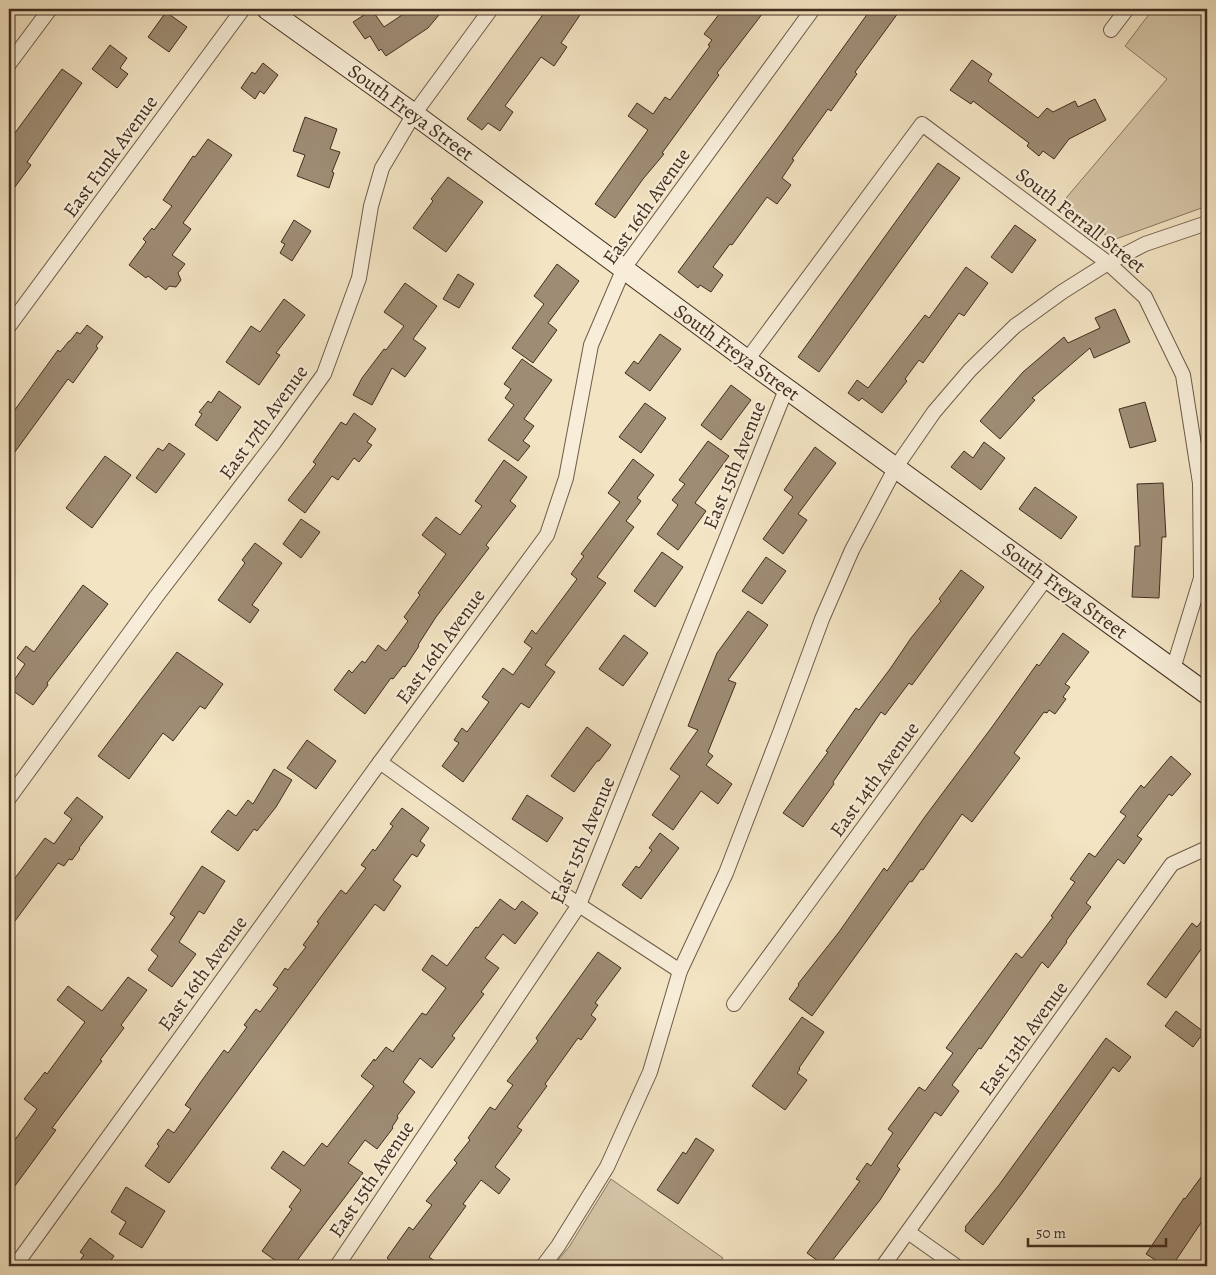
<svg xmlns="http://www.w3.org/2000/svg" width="1216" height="1275" viewBox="0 0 1216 1275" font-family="Alegreya,serif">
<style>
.green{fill:#d5c5a7;stroke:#8c7963}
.building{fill:#9e8c74;stroke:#422d1f}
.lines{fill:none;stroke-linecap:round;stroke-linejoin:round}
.street-casing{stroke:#6e5b48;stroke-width:16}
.secondary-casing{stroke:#422d1f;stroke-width:22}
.street{stroke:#f7edd8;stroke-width:14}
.secondary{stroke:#f7edd8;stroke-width:20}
.labels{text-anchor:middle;stroke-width:4.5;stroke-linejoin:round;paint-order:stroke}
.street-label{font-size:20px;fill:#422d1f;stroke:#f7edd8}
</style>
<rect width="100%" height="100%" fill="#f3e4c3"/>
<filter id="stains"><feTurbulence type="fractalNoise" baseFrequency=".004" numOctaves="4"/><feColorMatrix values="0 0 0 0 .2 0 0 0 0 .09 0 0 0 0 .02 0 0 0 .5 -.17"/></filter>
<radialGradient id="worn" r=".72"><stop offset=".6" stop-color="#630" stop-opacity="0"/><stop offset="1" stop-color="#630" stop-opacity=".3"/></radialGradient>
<g class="green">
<polygon points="1153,9 1207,9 1207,206 1113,240 1061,204 1167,79 1125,46"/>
<polygon points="611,1179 723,1258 717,1266 553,1266 569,1247"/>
</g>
<g class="building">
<polygon points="411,9 444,9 428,28 386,56 381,49 379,51 370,36 365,39 353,22 372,10 384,27"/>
<polygon points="547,9 572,9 580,15 561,43 567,47 554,66 541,57 505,106 513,112 500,131 488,123 482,130 467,119"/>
<polygon points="723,9 766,9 717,73 719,75 662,153 664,154 643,179 615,218 595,204 648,130 628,116 637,103 653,114 665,97 670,100 710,46 708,45 712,40 704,34"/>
<polygon points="871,9 901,9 855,72 857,74 831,111 828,109 792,159 794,160 782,178 791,185 777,204 767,197 732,245 730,244 713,267 723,275 711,292 700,285 698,288 678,272 780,135"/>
<polygon points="166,12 187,27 169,52 148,37"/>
<polygon points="110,45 127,58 120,68 128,74 117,88 92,69"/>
<polygon points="972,60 992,74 988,81 1038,118 1047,108 1053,112 1075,101 1078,107 1095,99 1106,120 1069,139 1054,159 1043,151 1039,156 1027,146 1029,143 973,101 971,104 950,90"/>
<polygon points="263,63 278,75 264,94 260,91 255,99 241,88 252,72 255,74"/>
<polygon points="62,69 82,83 27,162 31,165 9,195 9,141"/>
<polygon points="305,117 337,129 330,149 340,152 332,172 334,173 329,188 297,176 305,155 293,151"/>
<polygon points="208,139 232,155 183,223 191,229 172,255 185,264 178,273 181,280 176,287 169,286 166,290 148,276 146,278 129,265 146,242 143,239 152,228 154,230 172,206 163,200 193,156 195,157"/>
<polygon points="938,163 960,178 819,372 798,357"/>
<polygon points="448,177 483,202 446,252 413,228 433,201 431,199"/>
<polygon points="294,220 311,231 292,261 280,253 285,244 281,242"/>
<polygon points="1015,225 1036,240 1012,273 991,257"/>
<polygon points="557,264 579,281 548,323 557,330 533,363 512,348 544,304 534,296"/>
<polygon points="966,267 988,283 964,316 959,313 923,363 919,360 905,379 907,381 882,413 862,398 859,401 848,393 857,380 868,388 925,315 929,318"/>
<polygon points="458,274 474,284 459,308 443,299"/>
<polygon points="405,283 437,306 413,339 426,348 405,377 392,368 372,405 353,395 362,378 384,349 386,350 404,326 384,312"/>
<polygon points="284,299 305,315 276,353 280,355 259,385 226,362 251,326 260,332"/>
<polygon points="1115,309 1130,342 1094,358 1090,348 1032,398 1035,400 1000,439 980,421 1023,372 1064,337 1068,343 1100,328 1095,318"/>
<polygon points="87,325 103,337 96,346 98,348 73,383 68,379 9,460 9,418 58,350 60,352 69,341 70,341 77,332 80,334"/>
<polygon points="660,334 681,349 650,391 625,373 634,361 638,364"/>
<polygon points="522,359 552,380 524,419 534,426 523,441 530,446 518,461 488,440 514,405 505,398 511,389 504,384"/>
<polygon points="731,385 751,400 721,440 701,425"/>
<polygon points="219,391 241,407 217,441 195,425 202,414 199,412 208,401 211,403"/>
<polygon points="1145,402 1156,441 1130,448 1119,409"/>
<polygon points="645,403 666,418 641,453 619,437"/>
<polygon points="354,413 376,429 367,442 372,445 359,462 354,458 338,480 332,476 305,513 288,500 316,464 313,462 341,422 346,425"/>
<polygon points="708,441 729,456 695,503 706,511 678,550 657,534 678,505 672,500 685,484 679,480"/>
<polygon points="984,442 1005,458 981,490 951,467 964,451 973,458"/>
<polygon points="169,443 185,454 156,493 136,478 158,448 163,451"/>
<polygon points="815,447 836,463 798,514 807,520 783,554 763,539 793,497 784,490"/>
<polygon points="105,456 131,475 92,528 66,508"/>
<polygon points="633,459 654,475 637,498 641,501 626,521 634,527 597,577 606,583 545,665 555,672 529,708 521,703 463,782 442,766 459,743 454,740 462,728 467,732 489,702 482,697 503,668 513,675 532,648 524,642 532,630 536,634 577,579 571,574 584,556 581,554 620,502 608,493"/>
<polygon points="504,460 527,477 510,501 516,506 486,545 489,548 436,617 418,645 419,646 405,667 403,666 393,679 391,678 365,714 334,690 349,670 352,673 362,661 365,663 378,645 386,651 408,621 404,617 420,595 418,593 446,554 422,535 436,517 460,535 482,506 475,501"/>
<polygon points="1163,483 1166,537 1162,537 1159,598 1132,597 1135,546 1140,546 1137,484"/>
<polygon points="1035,487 1077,517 1061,539 1019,509"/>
<polygon points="301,519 320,532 301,558 283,544"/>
<polygon points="255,543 282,563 252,605 259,610 250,623 218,600 245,563 242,560"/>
<polygon points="662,552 683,567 655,607 634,591"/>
<polygon points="766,557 786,571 762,604 742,591"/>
<polygon points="961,570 984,587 912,685 909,683 885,715 881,712 833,782 834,784 803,827 783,813 828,752 826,751 856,708 859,710 890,669 911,638 941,601 939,599"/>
<polygon points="83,585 108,604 47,683 48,685 33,705 9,688 25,664 17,658 26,646 34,652"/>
<polygon points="748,611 768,625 728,680 736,683 708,752 713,756 706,765 732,784 718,804 701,791 673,830 652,815 680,776 670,769 698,730 688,726 717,653"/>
<polygon points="1063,633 1089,652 1065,684 1070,687 1063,697 1066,699 1055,714 1049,710 1047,713 1044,712 1014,753 1020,758 972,822 962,814 923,870 921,869 912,882 910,881 812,1016 789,999 799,985 798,984 839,932 884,868 887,871 924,818 992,727 1037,664 1039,666"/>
<polygon points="624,635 648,653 623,686 599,669"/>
<polygon points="177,652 223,684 205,709 200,706 173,741 163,733 129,779 98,756"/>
<polygon points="587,727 611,745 599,761 597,761 574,792 551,776"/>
<polygon points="307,740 336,761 316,789 287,768"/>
<polygon points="1171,756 1191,774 1172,796 1169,794 1137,836 1142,839 1124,864 1118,859 1086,903 1091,907 1066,941 1067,942 1048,968 1042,962 981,1049 979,1048 952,1085 959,1091 941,1116 935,1112 897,1166 900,1169 880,1200 828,1266 825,1266 807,1253 860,1181 856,1179 867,1163 871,1166 893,1133 888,1129 919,1087 925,1091 953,1053 946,1048 1016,953 1022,958 1053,917 1051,916 1075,882 1070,879 1089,853 1095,857 1126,816 1120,812 1141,785 1144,788"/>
<polygon points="274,769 292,780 276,807 257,831 254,829 238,851 211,832 228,810 236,816 248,800 253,804"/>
<polygon points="527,795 563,818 547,842 512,819"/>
<polygon points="77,797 103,817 79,848 80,849 72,860 69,859 64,866 58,863 9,929 9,886 45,838 54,844 72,819 64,813"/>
<polygon points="402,808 429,828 420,841 425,845 417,857 412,854 393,880 401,886 384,911 375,904 169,1183 145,1166 159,1146 157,1144 168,1129 174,1133 191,1109 185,1105 200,1083 224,1050 228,1053 247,1027 244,1025 256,1009 260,1012 278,988 273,985 285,968 288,970 306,947 303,945 319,923 317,922 341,890 346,894 366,868 361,865 373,849 375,851 393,826 390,824"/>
<polygon points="660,833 679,848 641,899 622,885 636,866 639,868 652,850 649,848"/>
<polygon points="202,866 225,881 204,914 199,911 179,942 196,954 172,987 148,970 158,956 151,950 175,917 170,914"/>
<polygon points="500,899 515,910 522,901 538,913 515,944 503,934 485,958 499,968 481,992 484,994 452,1036 455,1038 432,1068 420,1058 403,1082 415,1092 397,1116 398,1118 392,1127 393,1128 377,1149 365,1140 348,1163 363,1173 293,1266 283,1266 262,1251 292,1209 289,1207 301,1190 271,1168 283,1151 304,1166 322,1143 327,1147 374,1086 361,1076 374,1059 375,1061 386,1047 393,1052 394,1050 422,1013 426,1015 446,988 422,970 432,955 447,966 476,927 478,928"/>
<polygon points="1207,914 1207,941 1166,998 1147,984 1192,923 1197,927"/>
<polygon points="598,952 621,968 595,1003 598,1005 591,1015 596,1019 581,1040 578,1038 545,1084 547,1086 517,1127 522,1130 495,1167 510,1179 499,1194 481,1180 463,1204 466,1206 429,1257 442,1266 398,1266 387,1258 409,1227 413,1230 432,1205 426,1201 457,1163 454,1160 470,1140 468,1138 490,1107 495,1110 513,1085 507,1081 538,1041 536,1038"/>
<polygon points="128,977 147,990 121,1025 124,1028 100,1060 102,1061 52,1128 56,1130 9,1194 9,1148 37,1109 24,1099 45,1072 47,1074 85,1022 57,1000 68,986 102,1011"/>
<polygon points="1176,1011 1204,1032 1193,1047 1165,1026"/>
<polygon points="802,1017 824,1032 799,1068 800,1069 797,1073 807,1080 785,1110 752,1086"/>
<polygon points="1106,1038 1131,1057 1119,1072 1113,1067 1023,1192 983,1245 965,1231 966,1228 965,1227 999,1185"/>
<polygon points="696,1138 714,1150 678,1204 657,1190 683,1152 686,1154"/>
<polygon points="1207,1169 1207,1214 1172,1266 1165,1266 1146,1254 1184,1198 1185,1199"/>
<polygon points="126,1187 165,1211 142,1248 119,1234 126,1222 111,1212"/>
<polygon points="90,1238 114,1256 107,1266 76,1266 84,1255 80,1252"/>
</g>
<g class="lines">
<defs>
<g id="street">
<polyline points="1111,30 1127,9"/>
<polyline points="9,64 50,9"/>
<polyline points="9,326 243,9"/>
<polyline points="747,360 922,124 1108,263 1145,297 1183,375 1200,483 1201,578 1173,669"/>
<polyline points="380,762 579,905 680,971"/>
<polyline points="9,798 156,597 274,443 324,374 359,278 371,206 382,168 414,114 491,9"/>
<polyline points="734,1004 1047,577"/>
<polyline points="908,1232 956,1266"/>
<polyline points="15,1266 380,762 547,535 566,478 591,345 624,268 813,9"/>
<polyline points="337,1266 579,905 787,387"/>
<polyline points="543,1266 558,1246 607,1167 650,1072 680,971 726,873 781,730 822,619 852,550 896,467 934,412 970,370 1015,326 1062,292 1108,263 1145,244 1207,223"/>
<polyline points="883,1266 1172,864 1207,848"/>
</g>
<polyline id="secondary" points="267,9 414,114 747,360 1207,694"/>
</defs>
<use href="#street" class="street-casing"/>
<use href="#secondary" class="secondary-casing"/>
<use href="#street" class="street"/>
<use href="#secondary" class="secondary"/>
</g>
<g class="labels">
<g class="street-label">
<text transform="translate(411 112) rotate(36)" y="7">South Freya Street</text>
<text transform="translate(110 156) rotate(-54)" y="7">East Funk Avenue</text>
<text transform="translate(646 206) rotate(-55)" y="7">East 16th Avenue</text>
<text transform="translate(1081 220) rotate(38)" y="7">South Ferrall Street</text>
<text transform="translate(737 352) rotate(36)" y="7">South Freya Street</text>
<text transform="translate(263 422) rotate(-54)" y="7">East 17th Avenue</text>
<text transform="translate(734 465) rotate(-68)" y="7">East 15th Avenue</text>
<text transform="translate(1065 590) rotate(36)" y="7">South Freya Street</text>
<text transform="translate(440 646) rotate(-54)" y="7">East 16th Avenue</text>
<text transform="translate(874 779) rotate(-54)" y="7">East 14th Avenue</text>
<text transform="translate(582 840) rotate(-67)" y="7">East 15th Avenue</text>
<text transform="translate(202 973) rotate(-54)" y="7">East 16th Avenue</text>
<text transform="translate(1023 1038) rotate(-54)" y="7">East 13th Avenue</text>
<text transform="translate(371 1179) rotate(-56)" y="7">East 15th Avenue</text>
</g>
</g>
<rect width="1216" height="1275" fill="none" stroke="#f3e4c3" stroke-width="30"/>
<rect x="10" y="10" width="1196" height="1255" fill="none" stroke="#422d1f" stroke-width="2.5"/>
<rect x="15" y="15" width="1186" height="1245" fill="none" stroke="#422d1f"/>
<path d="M1028 1238v8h138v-8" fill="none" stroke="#422d1f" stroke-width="2.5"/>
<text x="1036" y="1238" font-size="15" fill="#422d1f" stroke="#f7edd8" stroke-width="4" paint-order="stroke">50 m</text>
<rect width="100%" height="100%" filter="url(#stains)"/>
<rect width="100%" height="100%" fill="url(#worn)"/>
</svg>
